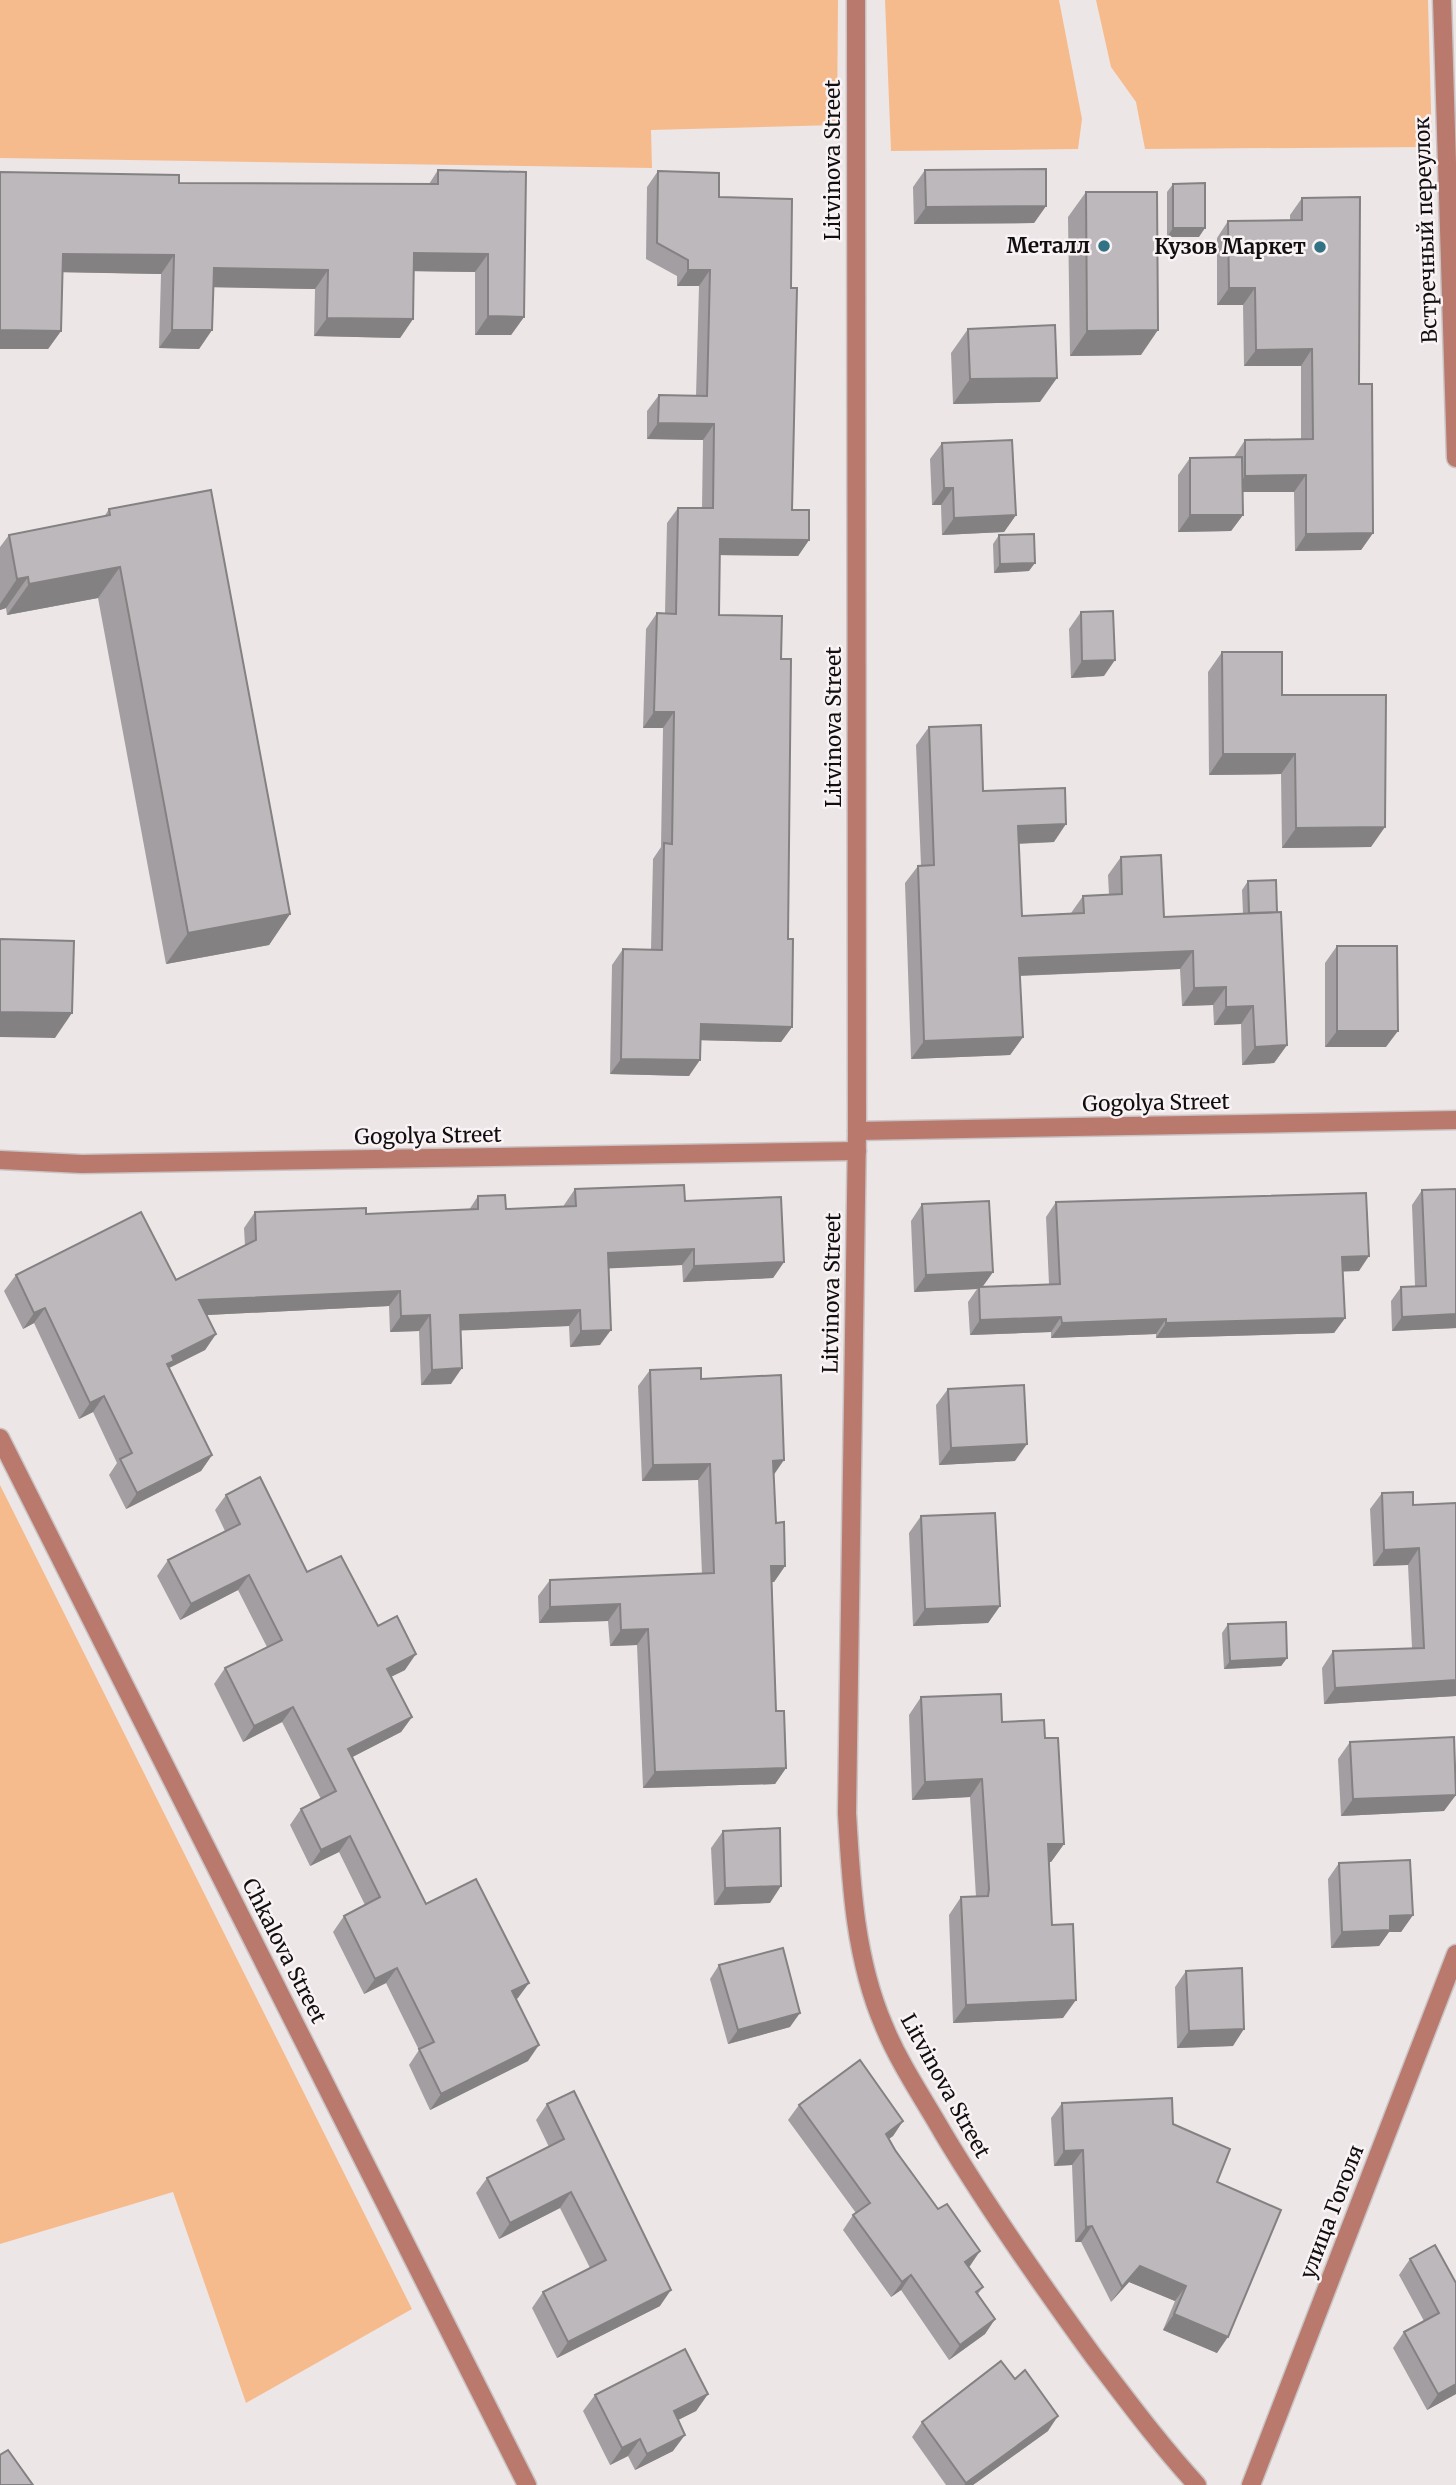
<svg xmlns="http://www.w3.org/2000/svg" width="1456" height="2485" viewBox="0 0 1456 2485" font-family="Merriweather,serif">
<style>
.green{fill:#f6bb8d}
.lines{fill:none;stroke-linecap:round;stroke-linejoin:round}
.minor-casing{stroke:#cac3c4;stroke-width:21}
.minor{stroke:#ba796d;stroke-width:18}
.wall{fill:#a39ea1}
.shaded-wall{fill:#848183}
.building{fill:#bdb8bb;stroke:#848183;stroke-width:2}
.poi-dot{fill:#317285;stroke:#faf3f5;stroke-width:2.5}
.labels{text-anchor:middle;stroke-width:5;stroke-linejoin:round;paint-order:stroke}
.street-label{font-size:21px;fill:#100e0e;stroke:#faf3f5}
.poi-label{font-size:21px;font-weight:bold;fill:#100e0e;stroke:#faf3f5;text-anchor:end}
</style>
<rect width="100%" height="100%" fill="#ede6e7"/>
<g class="green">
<polygon points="0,0 838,0 837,125 651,130 652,168 0,158"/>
<polygon points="885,0 1059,0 1082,119 1078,149 891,151"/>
<polygon points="1096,0 1428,0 1432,147 1145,149 1136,102 1111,67"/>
<polygon points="0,1485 412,2309 246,2403 173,2192 0,2244"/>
</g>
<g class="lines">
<defs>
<g id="minor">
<path d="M856,0L857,1131L847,1813C851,1884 855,1959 884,2026C899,2063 923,2098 943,2133C989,2210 1041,2284 1094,2357C1127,2400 1160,2445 1197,2485"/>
<polyline points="1442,0 1456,458"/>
<polyline points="857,1131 1456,1120"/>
<polyline points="0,1160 82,1164 857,1151"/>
<polyline points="0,1438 527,2485"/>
<polyline points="1251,2485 1456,1954"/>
</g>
</defs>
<use href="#minor" class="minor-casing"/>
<use href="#minor" class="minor"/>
</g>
<g class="wall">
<polygon points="438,170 526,172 524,317 511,335 475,335 475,272 414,271 413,319 400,338 314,336 315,289 213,287 212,330 199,349 159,348 161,274 63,272 61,331 48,349 0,172 179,183 429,184"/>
<polygon points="925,170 1046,206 1034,223 914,224 913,187"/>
<polygon points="658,171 719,197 791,288 792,510 809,540 798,556 720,555 719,615 781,659 788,939 792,1027 781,1042 701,1040 689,1076 610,1074 612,965 623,949 651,949 653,859 661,847 663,728 643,728 646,629 657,613 665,613 667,523 678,508 702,508 703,440 647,439 647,411 659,395 696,396 699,286 677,286 677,276 646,259 647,187"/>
<polygon points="1173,184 1199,237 1167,237 1167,192"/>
<polygon points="1086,192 1141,355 1070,356 1068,217"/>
<polygon points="1302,198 1359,384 1373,533 1361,550 1295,551 1294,492 1242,492 1243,515 1231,531 1178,532 1178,475 1190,458 1234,457 1245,440 1301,439 1301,366 1244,366 1243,305 1217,305 1217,238 1228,221 1290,220 1290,215"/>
<polygon points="968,329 1040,402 953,404 951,353"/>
<polygon points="942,443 1016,515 1004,532 942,535 941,505 932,505 930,459"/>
<polygon points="109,509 290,914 269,945 166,964 98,598 7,615 6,608 0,610 0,547 9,535 104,517"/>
<polygon points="999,535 1029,571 994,573 993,544"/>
<polygon points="1081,612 1104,676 1071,678 1069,629"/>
<polygon points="1222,652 1282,695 1371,847 1282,848 1281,774 1209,775 1208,672"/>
<polygon points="929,727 983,791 1054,842 1019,844 1022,916 1071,913 1083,896 1109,895 1108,875 1121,857 1164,917 1243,914 1242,890 1248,881 1277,912 1287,1045 1274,1063 1242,1065 1241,1024 1214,1025 1213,1005 1182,1006 1180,969 1020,976 1023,1037 1010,1055 911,1059 905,883 918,866 921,865 916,745"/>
<polygon points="1337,946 1386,1047 1325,1047 1325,963"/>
<polygon points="575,1189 685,1201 784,1262 773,1278 683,1282 682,1265 608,1268 600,1345 570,1347 569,1326 460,1330 451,1384 421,1385 419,1331 390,1332 389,1306 207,1315 216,1334 205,1350 169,1368 212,1455 201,1471 126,1509 109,1475 117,1463 93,1412 79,1419 34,1323 23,1329 4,1291 16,1275 176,1280 245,1246 244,1228 255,1212 366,1214 469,1210 478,1196 506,1209 564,1207 564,1205"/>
<polygon points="1456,1189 1456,1328 1392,1331 1391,1301 1401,1287 1415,1286 1412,1205 1422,1190"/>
<polygon points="1056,1202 1359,1271 1342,1271 1345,1318 1334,1333 1156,1338 1156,1334 1051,1338 1051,1332 970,1335 968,1302 977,1289 914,1292 911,1221 922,1204 993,1272 982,1287 1049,1284 1046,1217"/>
<polygon points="650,1370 701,1379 774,1475 776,1523 785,1566 774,1582 772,1582 776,1711 786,1768 775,1784 643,1788 637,1645 610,1646 608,1621 539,1623 538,1596 550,1580 702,1574 698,1480 642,1481 638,1386"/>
<polygon points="948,1389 1015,1461 939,1465 936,1405"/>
<polygon points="1382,1493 1413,1505 1456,1503 1456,1696 1324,1704 1322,1668 1333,1651 1412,1648 1408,1565 1373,1566 1370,1509"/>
<polygon points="226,1495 307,1572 378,1626 405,1670 391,1677 412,1717 401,1732 352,1757 426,1904 518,1998 516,1999 528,2061 430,2110 409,2065 419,2050 386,1983 364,1994 333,1932 344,1916 365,1905 339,1852 310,1866 290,1825 301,1809 321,1799 282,1722 243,1742 214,1684 225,1668 267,1647 238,1590 180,1620 157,1576 168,1560 225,1531 215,1510"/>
<polygon points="921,1516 1000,1606 988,1623 913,1626 909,1533"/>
<polygon points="1228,1624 1287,1658 1281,1666 1224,1669 1222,1633"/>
<polygon points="921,1697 1002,1722 1045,1738 1064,1844 1051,1862 1049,1862 1052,1925 1063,2018 953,2023 949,1915 961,1897 976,1897 970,1797 912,1800 909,1715"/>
<polygon points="1350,1742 1444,1811 1341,1816 1338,1759"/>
<polygon points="723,1831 770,1903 714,1905 711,1848"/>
<polygon points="1339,1863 1413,1915 1401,1932 1389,1932 1379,1946 1331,1948 1328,1879"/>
<polygon points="719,1965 790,2027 728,2044 710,1979"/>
<polygon points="1186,1971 1233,2046 1177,2048 1175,1987"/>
<polygon points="1062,2103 1173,2124 1217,2182 1217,2353 1163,2330 1175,2301 1129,2282 1111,2302 1081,2242 1075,2242 1072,2165 1054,2166 1051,2118"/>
<polygon points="547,2104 660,2306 557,2358 532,2308 543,2292 590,2268 560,2208 499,2239 476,2193 487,2178 549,2147 536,2120"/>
<polygon points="799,2105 903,2121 893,2136 889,2139 969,2266 983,2287 978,2294 995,2319 985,2334 949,2360 901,2290 891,2297 843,2230 853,2215 856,2213 788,2120"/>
<polygon points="1410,2259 1456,2283 1456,2394 1427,2410 1393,2348 1404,2332 1424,2321 1399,2275"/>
<polygon points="708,2394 696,2411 678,2420 673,2451 635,2470 628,2456 610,2465 583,2411 595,2395"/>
<polygon points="922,2422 1048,2431 973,2485 946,2485 912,2437"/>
</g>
<g class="shaded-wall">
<polygon points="1046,206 1034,223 914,224 926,207"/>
<polygon points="1173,228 1205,228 1199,237 1167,237"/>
<polygon points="414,253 488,254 475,272 401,271"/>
<polygon points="63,254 174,255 161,274 50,272"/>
<polygon points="214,268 328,270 315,289 200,287"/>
<polygon points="688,270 710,270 699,286 677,286"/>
<polygon points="1229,288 1255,288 1243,305 1217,305"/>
<polygon points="488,316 524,317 511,335 475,335"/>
<polygon points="327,318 413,319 400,338 314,336"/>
<polygon points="0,330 61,331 48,349 0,349"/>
<polygon points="172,330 212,330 199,349 159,348"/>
<polygon points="1158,330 1141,355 1070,356 1087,331"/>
<polygon points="1312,349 1301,366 1244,366 1256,350"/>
<polygon points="1057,378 1040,402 953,404 970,379"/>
<polygon points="658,423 714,424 703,440 647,439"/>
<polygon points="1306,475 1294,492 1234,492 1245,476"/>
<polygon points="944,488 953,488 941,505 932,505"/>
<polygon points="1016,515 1004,532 942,535 954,518"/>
<polygon points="1190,515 1243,515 1231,531 1178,532"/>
<polygon points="1373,533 1361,550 1295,551 1306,534"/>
<polygon points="720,539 809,540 798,556 709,555"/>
<polygon points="1035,563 1029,571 994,573 1000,564"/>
<polygon points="120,567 98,598 7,615 29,584"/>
<polygon points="28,577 6,608 0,610 0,604 17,579"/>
<polygon points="1115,660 1104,676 1071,678 1082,661"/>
<polygon points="654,712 674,712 663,728 643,728"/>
<polygon points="1223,754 1295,754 1281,774 1209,775"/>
<polygon points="1066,824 1054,842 1005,844 1018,826"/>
<polygon points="1385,827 1371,847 1282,848 1296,828"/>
<polygon points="290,914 269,945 166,964 188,933"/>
<polygon points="1193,951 1180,969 1007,976 1019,958"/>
<polygon points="1226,987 1213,1005 1182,1006 1194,988"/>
<polygon points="1253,1006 1241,1024 1214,1025 1226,1007"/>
<polygon points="0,1012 72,1013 55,1038 0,1037"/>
<polygon points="701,1024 792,1027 781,1042 690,1040"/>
<polygon points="1337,1031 1398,1031 1386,1047 1325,1047"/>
<polygon points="1023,1037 1010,1055 911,1059 924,1041"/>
<polygon points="1287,1045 1274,1063 1242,1065 1255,1047"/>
<polygon points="621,1059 700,1060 689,1076 610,1074"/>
<polygon points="694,1249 682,1265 597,1269 608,1253"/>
<polygon points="1369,1256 1359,1271 1331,1272 1342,1257"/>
<polygon points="784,1262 773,1278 683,1282 694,1266"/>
<polygon points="993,1272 981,1289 979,1287 977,1289 914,1292 926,1275"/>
<polygon points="400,1291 389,1306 188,1316 199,1300"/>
<polygon points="45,1308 34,1323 23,1329 34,1313"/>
<polygon points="580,1310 569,1326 449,1331 460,1315"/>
<polygon points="1456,1314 1456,1328 1392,1331 1402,1317"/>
<polygon points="430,1315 419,1331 390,1332 401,1316"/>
<polygon points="1061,1317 1051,1332 970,1335 980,1320"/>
<polygon points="1345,1318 1334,1333 1156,1338 1166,1323"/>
<polygon points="1166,1319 1156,1334 1051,1338 1062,1323"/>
<polygon points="611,1330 600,1345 570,1347 581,1331"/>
<polygon points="216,1334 205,1350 169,1368 156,1380 172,1356"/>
<polygon points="462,1368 451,1384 421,1385 432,1370"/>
<polygon points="104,1396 93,1412 79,1419 90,1403"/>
<polygon points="1027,1444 1015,1461 939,1465 951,1448"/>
<polygon points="212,1455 201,1471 126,1509 137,1493"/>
<polygon points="784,1460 773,1476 773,1461"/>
<polygon points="710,1464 698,1480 642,1481 653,1465"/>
<polygon points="1419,1548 1408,1565 1373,1566 1384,1550"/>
<polygon points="771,1566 785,1566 774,1582 760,1583"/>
<polygon points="249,1575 238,1590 180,1620 191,1604"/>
<polygon points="620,1604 608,1621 539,1623 550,1607"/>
<polygon points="1000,1606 988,1623 913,1626 925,1609"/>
<polygon points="648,1629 637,1645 610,1646 621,1630"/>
<polygon points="416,1654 405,1670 376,1684 387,1669"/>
<polygon points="1287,1658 1281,1666 1224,1669 1230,1661"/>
<polygon points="1456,1680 1456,1696 1324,1704 1335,1688"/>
<polygon points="293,1707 282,1722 243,1742 254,1726"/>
<polygon points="412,1717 401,1732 337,1765 348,1749"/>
<polygon points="786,1768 775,1784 643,1788 655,1772"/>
<polygon points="982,1779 970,1797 912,1800 925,1782"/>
<polygon points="1456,1795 1444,1811 1341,1816 1353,1799"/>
<polygon points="350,1836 339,1852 310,1866 321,1850"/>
<polygon points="1048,1844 1064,1844 1051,1862 1035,1862"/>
<polygon points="781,1886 770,1903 714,1905 725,1888"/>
<polygon points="1413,1915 1401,1932 1389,1932 1379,1946 1331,1948 1342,1932 1390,1916"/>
<polygon points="397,1968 386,1983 364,1994 375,1979"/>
<polygon points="529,1983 518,1998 501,2007 512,1991"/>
<polygon points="1076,2000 1063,2018 953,2023 966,2005"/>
<polygon points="800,2013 790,2027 728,2044 738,2030"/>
<polygon points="1244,2029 1233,2046 1177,2048 1189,2031"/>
<polygon points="539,2045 528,2061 430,2110 441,2094"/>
<polygon points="903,2121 893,2136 875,2149 886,2134"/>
<polygon points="1083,2150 1072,2165 1054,2166 1064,2151"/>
<polygon points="571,2192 560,2208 499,2239 510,2223"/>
<polygon points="1092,2226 1081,2242 1075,2242 1086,2227"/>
<polygon points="980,2251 970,2266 955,2276 965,2262"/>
<polygon points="1140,2266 1186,2286 1175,2301 1129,2282 1111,2302 1122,2287"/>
<polygon points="911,2275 901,2290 891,2297 902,2282"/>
<polygon points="671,2290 660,2306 557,2358 568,2342"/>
<polygon points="1174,2314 1228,2337 1217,2353 1163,2330"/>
<polygon points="995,2319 985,2334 949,2360 960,2345"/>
<polygon points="1456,2384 1456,2394 1427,2410 1438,2394"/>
<polygon points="708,2394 696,2411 662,2428 674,2411"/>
<polygon points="1058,2416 1048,2431 973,2485 964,2485"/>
<polygon points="685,2435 673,2451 635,2470 647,2454"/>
<polygon points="640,2439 628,2456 610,2465 622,2448"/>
</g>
<g class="building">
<polygon points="1046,169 1046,206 926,207 925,170"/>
<polygon points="438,170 526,172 524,317 488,316 488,254 414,253 413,319 327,318 328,270 214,268 212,330 172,330 174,255 63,254 61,331 0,330 0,172 179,175 179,183 438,184"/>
<polygon points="658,171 719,173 719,197 792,199 791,288 797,288 792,510 809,510 809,540 720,539 719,615 782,616 781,659 791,659 788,939 793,939 792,1027 701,1024 700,1060 621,1059 623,949 662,950 664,843 672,844 674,712 654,712 657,613 676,614 678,508 713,508 714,424 658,423 659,395 707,396 710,270 688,270 688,260 657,243"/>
<polygon points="1205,183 1205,228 1173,228 1173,184"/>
<polygon points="1086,192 1157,192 1158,330 1087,331"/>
<polygon points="1360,197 1359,384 1372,384 1373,533 1306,534 1306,475 1245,476 1245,440 1313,439 1312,349 1256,350 1255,288 1229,288 1228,221 1302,220 1302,198"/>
<polygon points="1055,325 1057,378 970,379 968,329"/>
<polygon points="1012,440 1016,515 954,518 953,488 944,488 942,443"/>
<polygon points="1242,457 1243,515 1190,515 1190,458"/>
<polygon points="211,490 290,914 188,933 120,567 29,584 28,577 17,579 9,535 110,515 109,509"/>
<polygon points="1034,534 1035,563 1000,564 999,535"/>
<polygon points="1113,611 1115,660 1082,661 1081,612"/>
<polygon points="1222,652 1282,652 1282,695 1386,695 1385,827 1296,828 1295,754 1223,754"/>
<polygon points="981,725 983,791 1065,788 1066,824 1018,826 1022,916 1084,913 1083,896 1122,894 1121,857 1161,855 1164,917 1281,912 1287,1045 1255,1047 1253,1006 1226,1007 1226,987 1194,988 1193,951 1019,958 1023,1037 924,1041 918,866 934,865 929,727"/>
<polygon points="1276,880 1277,912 1249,913 1248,881"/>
<polygon points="0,939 74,941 72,1013 0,1012"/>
<polygon points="1337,946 1397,946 1398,1031 1337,1031"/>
<polygon points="684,1185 685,1201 781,1197 784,1262 694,1266 694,1249 608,1253 611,1330 581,1331 580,1310 460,1315 462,1368 432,1370 430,1315 401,1316 400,1291 199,1300 216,1334 172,1356 174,1361 167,1364 212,1455 137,1493 120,1459 132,1453 104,1396 90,1403 45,1308 34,1313 16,1275 141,1212 176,1280 256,1240 255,1212 366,1208 366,1214 478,1209 478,1196 505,1195 506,1209 576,1206 575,1189"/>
<polygon points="1456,1189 1456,1314 1402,1317 1401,1287 1426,1286 1422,1190"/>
<polygon points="1366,1193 1369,1256 1342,1257 1345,1318 1166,1323 1166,1319 1062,1323 1061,1317 980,1320 979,1287 1060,1284 1056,1202"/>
<polygon points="989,1201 993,1272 926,1275 922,1204"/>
<polygon points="701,1368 701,1379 781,1375 784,1460 773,1461 776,1523 784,1522 785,1566 771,1566 776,1711 784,1711 786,1768 655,1772 648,1629 621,1630 620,1604 550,1607 550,1580 714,1573 710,1464 653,1465 650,1370"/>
<polygon points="1024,1385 1027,1444 951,1448 948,1389"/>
<polygon points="260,1477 307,1572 341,1556 378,1626 397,1616 416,1654 387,1669 412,1717 348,1749 426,1904 476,1879 529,1983 512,1991 539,2045 441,2094 419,2049 434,2042 397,1968 375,1979 344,1916 380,1897 350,1836 321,1850 301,1809 336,1791 293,1707 254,1726 225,1668 282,1640 249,1575 191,1604 168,1560 240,1524 226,1495"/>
<polygon points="1413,1492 1413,1505 1456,1503 1456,1680 1335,1688 1333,1651 1424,1648 1419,1548 1384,1550 1382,1493"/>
<polygon points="995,1513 1000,1606 925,1609 921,1516"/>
<polygon points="1286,1622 1287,1658 1230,1661 1228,1624"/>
<polygon points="1001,1694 1002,1722 1044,1720 1045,1738 1058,1738 1064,1844 1048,1844 1052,1925 1073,1924 1076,2000 966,2005 961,1897 988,1896 989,1889 982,1779 925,1782 921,1697"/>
<polygon points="1454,1737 1456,1795 1353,1799 1350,1742"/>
<polygon points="780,1828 781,1886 725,1888 723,1831"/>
<polygon points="1410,1860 1413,1915 1390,1916 1390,1930 1342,1932 1339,1863"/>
<polygon points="783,1948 800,2013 738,2030 719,1965"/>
<polygon points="1242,1968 1244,2029 1189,2031 1186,1971"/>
<polygon points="860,2060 903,2121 886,2134 895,2150 938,2209 947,2204 980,2251 965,2262 983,2287 976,2292 995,2319 960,2345 911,2275 902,2282 853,2215 870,2203 799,2105"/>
<polygon points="574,2091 671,2290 568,2342 543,2292 606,2260 571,2192 510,2223 487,2178 564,2139 547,2104"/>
<polygon points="1172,2098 1173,2124 1230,2149 1217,2182 1281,2210 1228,2337 1174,2314 1186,2286 1140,2266 1122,2287 1092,2226 1086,2227 1083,2150 1064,2151 1062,2103"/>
<polygon points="1435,2245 1456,2283 1456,2384 1438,2394 1404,2332 1439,2313 1410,2259"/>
<polygon points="685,2349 708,2394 674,2411 685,2435 647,2454 640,2439 622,2448 595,2395"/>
<polygon points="1001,2361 1015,2379 1025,2370 1058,2416 966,2483 922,2422"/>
<polygon points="8,2450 33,2485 0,2485 0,2455"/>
</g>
<g class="poi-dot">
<circle cx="1104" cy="246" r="7"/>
<circle cx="1320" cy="247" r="7"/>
</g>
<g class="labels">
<g class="street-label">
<text transform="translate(833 160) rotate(-90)" y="7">Litvinova Street</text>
<text transform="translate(1426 230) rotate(-92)" y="7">Встречный переулок</text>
<text transform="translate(834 727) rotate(-90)" y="7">Litvinova Street</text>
<text transform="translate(1156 1103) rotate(-1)" y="7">Gogolya Street</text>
<text transform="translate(428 1136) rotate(-1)" y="7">Gogolya Street</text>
<text transform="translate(832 1293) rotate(-89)" y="7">Litvinova Street</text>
<text transform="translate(284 1951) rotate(63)" y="7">Chkalova Street</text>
<text transform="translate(945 2086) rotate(61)" y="7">Litvinova Street</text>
<text transform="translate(1332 2212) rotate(-69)" y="7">улица Гоголя</text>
</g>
<g class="poi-label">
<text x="1090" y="253">Металл</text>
<text x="1306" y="254">Кузов Маркет</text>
</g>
</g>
</svg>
